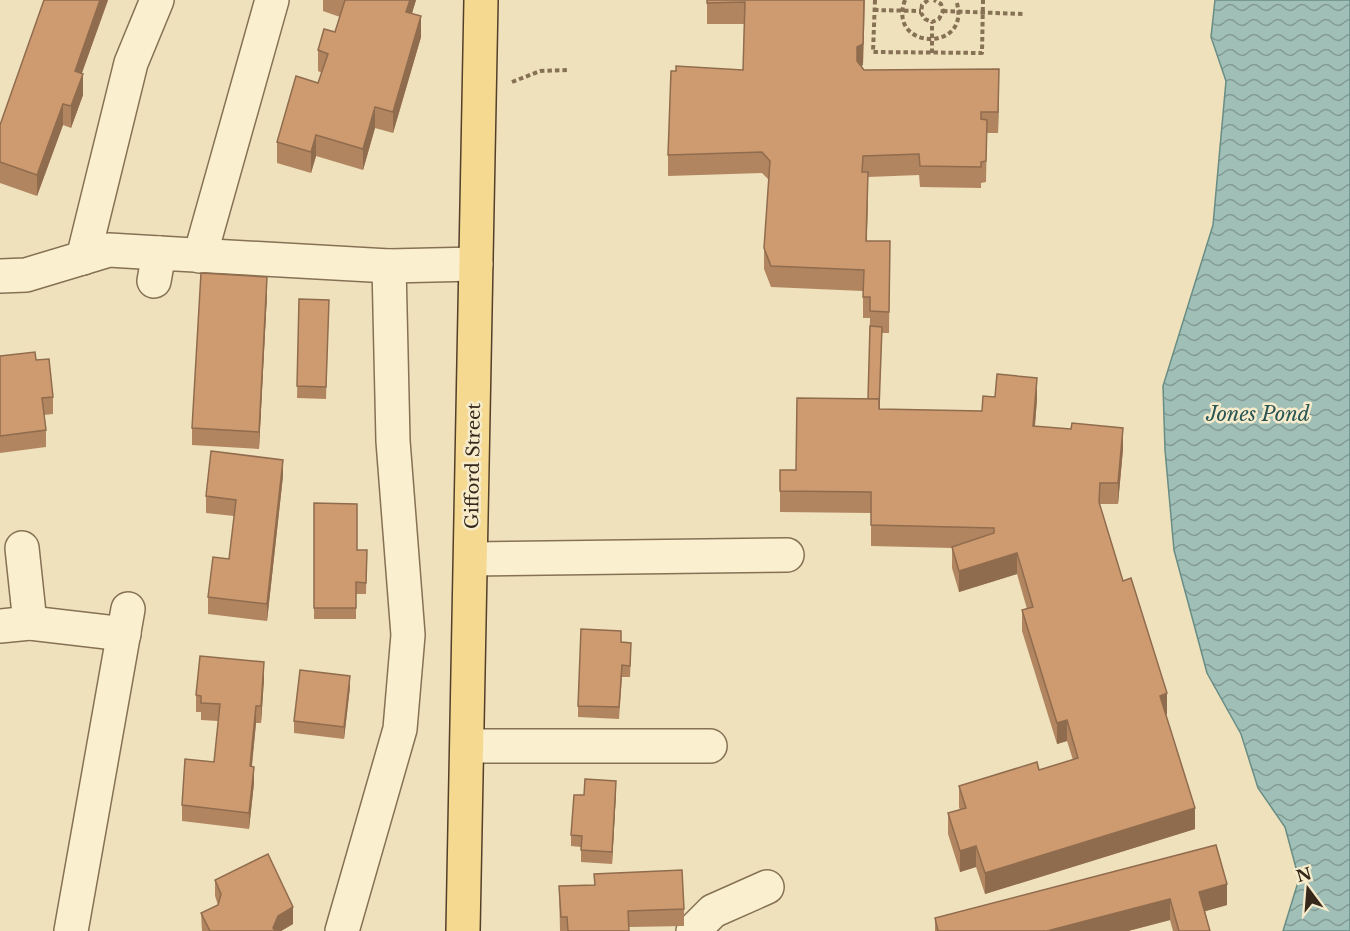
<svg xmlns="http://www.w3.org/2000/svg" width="1350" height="931" viewBox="0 0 1350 931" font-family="'Libre Baskerville',serif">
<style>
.water{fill:url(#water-waves);stroke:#688d85;stroke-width:1.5}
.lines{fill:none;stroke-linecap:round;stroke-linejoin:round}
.minor-casing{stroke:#867155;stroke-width:36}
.major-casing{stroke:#533f2a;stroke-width:36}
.path{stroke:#867155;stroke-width:4;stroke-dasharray:4.5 3;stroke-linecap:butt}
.minor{stroke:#faefcf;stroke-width:33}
.major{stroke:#f5d991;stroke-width:33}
.wall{fill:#b18560}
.shaded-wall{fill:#906c4e}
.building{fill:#ce9b70;stroke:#906c4e;stroke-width:1.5}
.labels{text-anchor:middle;stroke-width:5;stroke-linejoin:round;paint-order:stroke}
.street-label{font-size:18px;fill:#35281b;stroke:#f6ebcb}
.water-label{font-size:20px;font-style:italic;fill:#295554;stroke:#f6ebcb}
</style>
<defs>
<pattern id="water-waves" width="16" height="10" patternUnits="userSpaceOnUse" patternTransform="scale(1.5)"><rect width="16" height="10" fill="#a0bfb7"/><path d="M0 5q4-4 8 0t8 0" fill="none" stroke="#839b94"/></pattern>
</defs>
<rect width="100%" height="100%" fill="#efe1bc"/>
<polygon class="water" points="1215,0 1350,0 1350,931 1283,931 1299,879 1285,827 1258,788 1241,734 1207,673 1174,550 1165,450 1163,386 1213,225 1226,81 1211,37"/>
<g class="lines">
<defs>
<g id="minor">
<polyline points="200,256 272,0"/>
<polyline points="83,258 131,63 157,0"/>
<polyline points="0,276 26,275 109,250 159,253"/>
<polyline points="154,281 159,253 389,266 476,264"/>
<polyline points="22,548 30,623"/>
<polyline points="471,559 787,555"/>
<polyline points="0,626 30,623 124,634"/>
<polyline points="468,746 710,746"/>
<polyline points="71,931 128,609"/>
<polyline points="342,931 400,729 408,635 393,441 389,266"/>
<polyline points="693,931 713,911 767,887"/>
</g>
<polyline id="major" points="463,931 481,0"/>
</defs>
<use href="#minor" class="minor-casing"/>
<use href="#major" class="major-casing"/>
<g class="path">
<polyline points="875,0 873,52 982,53 983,0"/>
<path d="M905,0C886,51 974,53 956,0"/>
<polyline points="928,0 922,5 921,13 925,19 932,22 939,19 943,11 941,4 934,0"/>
<polyline points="874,10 921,11"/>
<polyline points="943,11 1023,14"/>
<polyline points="932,53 932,22"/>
<polyline points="512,82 540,71 568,70"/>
</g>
<use href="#minor" class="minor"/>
<use href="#major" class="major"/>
</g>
<g class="wall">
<polygon points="108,0 82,73 83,95 71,128 63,125 37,196 0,183 0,125"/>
<polygon points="323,0 416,0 412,13 421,37 393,133 375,128 363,170 316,156 311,173 277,163 277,142 318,83 322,73 318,71 318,50 335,32 340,17 323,11"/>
<polygon points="707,0 865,0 863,65 861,66 864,70 999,90 998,133 987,133 986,182 981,183 981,188 920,187 919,175 868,177 867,241 890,241 889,333 882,333 879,409 982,411 1037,399 1035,426 1123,449 1118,504 1100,504 1100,506 1123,581 1167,714 1166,715 1195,829 985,894 976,867 960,872 948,834 948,813 960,810 959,807 959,786 1039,770 1073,760 1067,741 1057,744 1022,631 1022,610 1027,609 1017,574 959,592 952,568 952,548 871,546 871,513 780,512 780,470 796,470 868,399 870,318 863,318 863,291 771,287 764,269 764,248 769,180 762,173 668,176 668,155 743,70 744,24 707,24"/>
<polygon points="267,294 259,449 192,445 192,428"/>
<polygon points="299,299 329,300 326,399 297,398"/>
<polygon points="0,356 36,360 53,397 53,414 44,415 46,430 46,447 0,453"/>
<polygon points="283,476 267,621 208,614 208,597 229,559 234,516 206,513 206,496"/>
<polygon points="314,503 357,550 367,550 366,594 356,594 356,619 314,619"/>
<polygon points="621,642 631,654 630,677 622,677 619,719 578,717 578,706"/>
<polygon points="264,679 261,723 256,723 252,766 254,783 249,829 182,821 182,805 214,762 218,721 201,720 201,712 196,712 196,695"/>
<polygon points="350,687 344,739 294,733 294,721"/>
<polygon points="616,792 612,864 581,862 581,847 571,846 571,835 584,795"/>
<polygon points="1216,845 1227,905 1205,911 1210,931 1173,931 1170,920 1128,931 935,931 935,918"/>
<polygon points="215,880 293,924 281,931 202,931 201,913 218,905 215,896"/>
<polygon points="559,886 684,909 684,926 629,927 629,931 560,931"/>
</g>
<g class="shaded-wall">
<polygon points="100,0 108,0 75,92 75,71"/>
<polygon points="410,0 416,0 406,33 406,12"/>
<polygon points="864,0 863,65 857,68 857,47"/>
<polygon points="421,16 421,37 393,133 393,112"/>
<polygon points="999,69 999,90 998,133 998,112"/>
<polygon points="83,74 83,95 71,128 71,106"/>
<polygon points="63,104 63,125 37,196 37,175"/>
<polygon points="375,107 375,128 363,170 363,149"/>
<polygon points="316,135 316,156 311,173 311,152"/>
<polygon points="868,172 868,193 866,262 866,241"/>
<polygon points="267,277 267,294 259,449 259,432"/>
<polygon points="1037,378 1037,399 1033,447 1033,426"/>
<polygon points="1123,428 1123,449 1118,504 1118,483"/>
<polygon points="283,460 283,476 267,621 267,604"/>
<polygon points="1017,553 1017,574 959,592 959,571"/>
<polygon points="264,662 264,679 261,723 261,706"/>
<polygon points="350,676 350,687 344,739 344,727"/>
<polygon points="1167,693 1167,714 1160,717 1160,696"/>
<polygon points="256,706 256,723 250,783 250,766"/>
<polygon points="1067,720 1067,741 1057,744 1057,723"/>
<polygon points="254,767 254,783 249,829 249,813"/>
<polygon points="616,781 616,792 612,864 612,852"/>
<polygon points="1195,808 1195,829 985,894 985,873"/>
<polygon points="976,846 976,867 960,872 960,851"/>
<polygon points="1227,884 1227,905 1199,913 1199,892"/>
<polygon points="1170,899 1170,920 1128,931 1047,931"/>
<polygon points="293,907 293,924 281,931 273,931 273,928 278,916"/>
</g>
<g class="building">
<polygon points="44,0 100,0 75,71 83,74 71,106 63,104 37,175 0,162 0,125"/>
<polygon points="345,0 410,0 406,12 421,16 393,112 375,107 363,149 316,135 311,152 277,142 296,76 318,83 328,54 318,50 324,29 335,32"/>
<polygon points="707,0 864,0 863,44 857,47 857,61 864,70 999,69 998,112 981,112 981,119 987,120 986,161 981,162 981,167 920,166 919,154 863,156 862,172 868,172 866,241 890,241 889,312 870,311 870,297 863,297 864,270 771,266 764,248 770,161 762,152 668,155 671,71 676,71 676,66 743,70 745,2 707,3"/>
<polygon points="201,273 267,277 259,432 192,428"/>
<polygon points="299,299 329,300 326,387 297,386"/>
<polygon points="870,326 882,327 879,409 879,399 868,399"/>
<polygon points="35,352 36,360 49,359 53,397 42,398 46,430 0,436 0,356"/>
<polygon points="997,374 1037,378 1033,426 1071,429 1072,423 1123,428 1118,483 1100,483 1099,502 1123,581 1131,578 1167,693 1160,696 1195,808 985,873 976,846 960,851 948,813 966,808 959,786 1037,762 1039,770 1078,758 1067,720 1057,723 1022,610 1033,607 1017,553 959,571 952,547 994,533 994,528 871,525 871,492 780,491 780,470 796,470 797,398 879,399 879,409 982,411 983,396 995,397"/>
<polygon points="211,451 283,460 267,604 208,597 213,557 229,559 236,500 206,496"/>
<polygon points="314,503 357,504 357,550 367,550 366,583 356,582 356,608 314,608"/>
<polygon points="581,629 621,631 621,642 631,643 630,666 622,665 619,707 578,706"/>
<polygon points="200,656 264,662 261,706 256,706 250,766 254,767 249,813 182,805 185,759 214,762 220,704 201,703 201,696 196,695"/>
<polygon points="300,670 350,676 344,727 294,721"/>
<polygon points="585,779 616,781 612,852 581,850 582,836 571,835 574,795 584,795"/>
<polygon points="1216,845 1227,884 1199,892 1210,931 1179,931 1170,899 1047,931 938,931 935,918"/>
<polygon points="268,854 293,907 278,916 273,928 275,931 210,931 201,913 218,905 221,894 215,880"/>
<polygon points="682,870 684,909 628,911 629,931 568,931 567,917 561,917 559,886 595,885 594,874"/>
</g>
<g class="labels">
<g class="street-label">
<text transform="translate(473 466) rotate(-89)" y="6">Gifford Street</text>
</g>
<g class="water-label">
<text x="1258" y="421">Jones Pond</text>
</g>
</g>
<g transform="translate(1308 889) rotate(344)" stroke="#f6ebcb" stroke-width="4.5" paint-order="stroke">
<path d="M0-4.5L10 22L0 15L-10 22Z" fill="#35281b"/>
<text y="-9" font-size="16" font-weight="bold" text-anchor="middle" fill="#35281b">N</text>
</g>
</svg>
